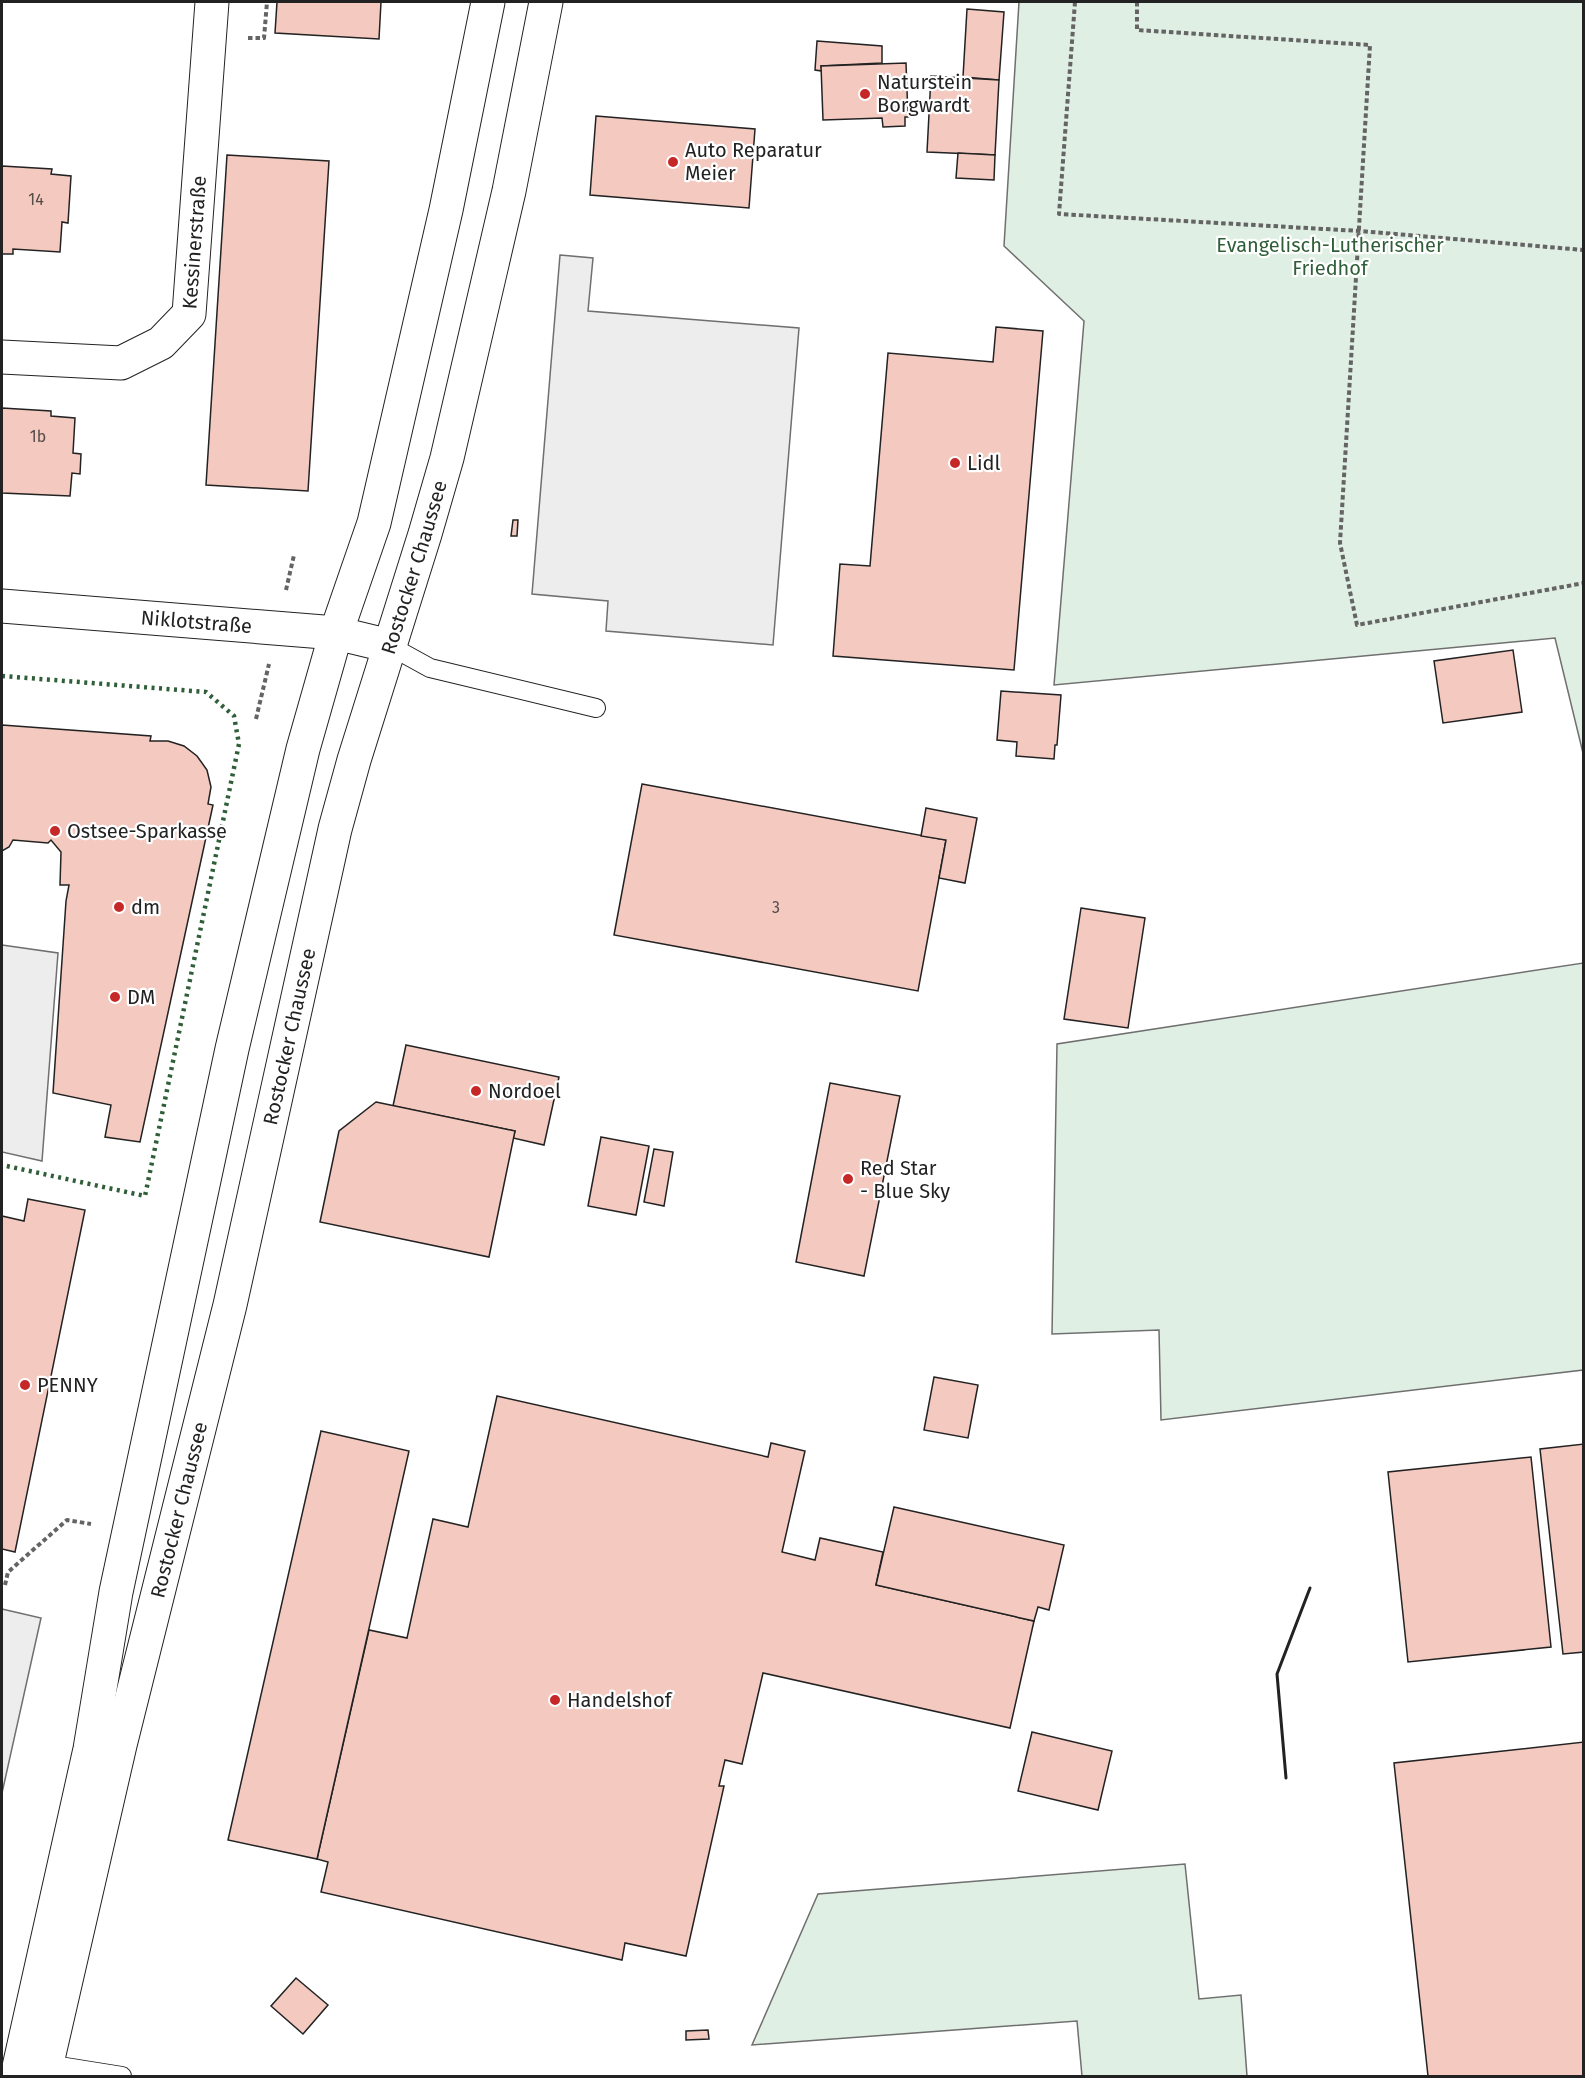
<svg xmlns="http://www.w3.org/2000/svg" width="1585" height="2078" viewBox="0 0 1585 2078" font-family="'Fira Sans',sans-serif">
<style>
.green{fill:#e0efe3;stroke:#6f6f6f;stroke-width:1.5}
.parking{fill:#ededed;stroke:#6f6f6f;stroke-width:1.5}
.building{fill:#f3c9c0;stroke:#222;stroke-width:1.5}
.lines{fill:none;stroke-linecap:round;stroke-linejoin:round}
.lane-casing{stroke:#222;stroke-width:20}
.street-casing{stroke:#222;stroke-width:35}
.primary-casing{stroke:#222;stroke-width:35}
.path{stroke:#646464;stroke-width:4;stroke-dasharray:4.5 3;stroke-linecap:butt}
.lane{stroke:#fff;stroke-width:18}
.street{stroke:#fff;stroke-width:33}
.primary{stroke:#fff;stroke-width:33}
.hedge{stroke:#2f5e38;stroke-width:4.5;stroke-dasharray:3 4.5;stroke-linecap:butt}
.wall{stroke:#222;stroke-width:3}
.poi-dot{fill:#c62828;stroke:#fff;stroke-width:2}
.labels{text-anchor:middle;stroke-width:4.5;stroke-linejoin:round;paint-order:stroke}
.number-label{font-size:16px;fill:#564c4a}
.poi-label{font-size:20px;fill:#222;stroke:#fff;text-anchor:start}
.street-label{font-size:20px;fill:#222;stroke:#fff}
.park-label{font-size:20px;fill:#2f5e38;stroke:#fff}
</style>
<rect width="100%" height="100%" fill="#fff"/>
<g class="green">
<polygon points="1019,2 1583,2 1583,753 1555,638 1054,685 1084,321 1004,246"/>
<polygon points="1583,963 1583,1370 1161,1420 1159,1330 1052,1334 1057,1044"/>
<polygon points="1185,1864 1199,1999 1241,1995 1247,2076 1082,2076 1077,2021 752,2045 818,1894"/>
</g>
<g class="parking">
<polygon points="560,255 593,258 588,311 799,328 773,645 606,631 608,601 532,594"/>
<polygon points="2,945 58,953 42,1161 2,1152"/>
<polygon points="2,1609 41,1618 2,1793"/>
</g>
<g class="building">
<polygon points="277,2 381,2 379,39 275,33"/>
<polygon points="967,9 1004,12 999,80 963,77"/>
<polygon points="817,41 882,46 882,63 821,66 822,71 815,70"/>
<polygon points="906,63 908,117 905,117 905,126 883,127 882,118 823,120 821,66"/>
<polygon points="931,76 999,80 995,155 927,152"/>
<polygon points="596,116 755,129 749,208 590,195"/>
<polygon points="958,153 995,155 994,180 956,178"/>
<polygon points="227,155 329,161 308,491 206,485"/>
<polygon points="2,166 52,169 51,174 71,176 68,223 62,222 60,252 13,249 13,254 2,254"/>
<polygon points="996,327 1043,331 1014,670 833,656 840,564 870,566 888,353 993,362"/>
<polygon points="2,408 51,411 51,416 75,418 73,453 81,454 80,474 72,473 70,496 2,493"/>
<polygon points="513,520 518,520 517,536 511,536"/>
<polygon points="1513,650 1522,712 1443,723 1434,661"/>
<polygon points="1001,691 1061,695 1057,745 1055,745 1054,759 1016,756 1017,742 997,740"/>
<polygon points="2,725 151,736 150,741 168,741 184,746 197,756 207,770 211,787 208,804 213,805 140,1142 105,1137 111,1105 53,1093 66,901 69,885 60,885 61,852 51,840 48,843 13,840 9,847 2,851"/>
<polygon points="642,784 946,840 918,991 614,935"/>
<polygon points="926,808 977,818 965,883 939,878 946,840 921,836"/>
<polygon points="1081,908 1145,918 1128,1028 1064,1019"/>
<polygon points="406,1045 559,1077 544,1145 513,1138 515,1131 393,1106"/>
<polygon points="830,1083 900,1096 864,1276 796,1262"/>
<polygon points="376,1102 515,1131 489,1257 320,1222 339,1131"/>
<polygon points="601,1137 649,1146 636,1215 588,1206"/>
<polygon points="654,1149 673,1152 664,1206 644,1202"/>
<polygon points="28,1199 85,1210 15,1552 2,1549 2,1216 24,1221"/>
<polygon points="934,1377 978,1385 968,1438 924,1430"/>
<polygon points="497,1396 768,1457 771,1443 805,1451 782,1552 815,1560 820,1538 883,1552 876,1585 1034,1621 1010,1728 763,1673 742,1764 725,1760 719,1786 724,1786 686,1956 625,1943 622,1960 321,1892 328,1862 317,1859 369,1630 407,1638 433,1519 468,1527"/>
<polygon points="321,1431 409,1451 317,1859 228,1840"/>
<polygon points="1584,1444 1584,1652 1563,1654 1540,1449"/>
<polygon points="1531,1457 1551,1647 1408,1662 1388,1472"/>
<polygon points="894,1507 1064,1545 1049,1610 1038,1607 1034,1621 876,1585"/>
<polygon points="1032,1732 1112,1751 1098,1810 1018,1791"/>
<polygon points="1584,1742 1584,2076 1428,2076 1394,1763"/>
<polygon points="296,1978 328,2005 303,2034 271,2006"/>
<polygon points="708,2030 709,2039 686,2040 686,2031"/>
</g>
<g class="lines">
<defs>
<g id="lane">
<polyline points="390,646 430,668 596,708"/>
<polyline points="47,2064 122,2076"/>
</g>
<g id="street">
<path id="s1" d="M2,357L121,363L161,343L189,314L212,2"/>
<path id="s2" d="M2,606L336,633L390,646"/>
</g>
<g id="primary">
<polyline points="17,2076 90,1749 116,1592 232,1049 303,749 336,633 374,523 446,210 488,2"/>
<path id="s3" d="M44,2076L120,1745L230,1305L335,829L354,760L425,534L447,458L509,191L546,2"/>
</g>
</defs>
<use href="#lane" class="lane-casing"/>
<use href="#street" class="street-casing"/>
<use href="#primary" class="primary-casing"/>
<g class="path">
<polyline points="1075,2 1059,214 1360,231 1584,250"/>
<polyline points="1137,2 1137,30 1370,45 1340,543 1357,625 1584,583"/>
<polyline points="248,38 264,38 267,2"/>
<polyline points="286,590 294,555"/>
<polyline points="256,719 269,664"/>
<polyline points="5,1585 8,1572 67,1520 91,1524"/>
</g>
<use href="#lane" class="lane"/>
<use href="#street" class="street"/>
<use href="#primary" class="primary"/>
<polyline class="hedge" points="2,676 206,692 234,716 239,744 145,1196 2,1165"/>
<polyline class="wall" points="1286,1778 1277,1674 1310,1588"/>
</g>
<g class="poi-dot">
<circle cx="865" cy="94" r="6"/>
<circle cx="673" cy="162" r="6"/>
<circle cx="955" cy="463" r="6"/>
<circle cx="55" cy="831" r="6"/>
<circle cx="119" cy="907" r="6"/>
<circle cx="115" cy="997" r="6"/>
<circle cx="476" cy="1091" r="6"/>
<circle cx="848" cy="1179" r="6"/>
<circle cx="25" cy="1385" r="6"/>
<circle cx="555" cy="1700" r="6"/>
</g>
<g class="labels">
<g class="number-label">
<text x="36" y="205">14</text>
<text x="38" y="442">1b</text>
<text x="776" y="913">3</text>
</g>
<g class="poi-label">
<text x="877" y="89">Naturstein<tspan x="877" dy="23">Borgwardt</tspan></text>
<text x="685" y="157">Auto Reparatur<tspan x="685" dy="23">Meier</tspan></text>
<text x="967" y="470">Lidl</text>
<text x="67" y="838">Ostsee-Sparkasse</text>
<text x="131" y="914">dm</text>
<text x="127" y="1004">DM</text>
<text x="488" y="1098">Nordoel</text>
<text x="860" y="1175">Red Star<tspan x="860" dy="23">- Blue Sky</tspan></text>
<text x="37" y="1392">PENNY</text>
<text x="567" y="1707">Handelshof</text>
</g>
<g class="street-label">
<text dy="7" stroke="none"><textPath href="#s1" startOffset="276">Kessinerstraße</textPath></text>
<text dy="7" stroke="none"><textPath href="#s3" startOffset="1554">Rostocker Chaussee</textPath></text>
<text dy="7" stroke="none"><textPath href="#s2" startOffset="195">Niklotstraße</textPath></text>
<text dy="7" stroke="none"><textPath href="#s3" startOffset="1068">Rostocker Chaussee</textPath></text>
<text dy="7" stroke="none"><textPath href="#s3" startOffset="582">Rostocker Chaussee</textPath></text>
</g>
<g class="park-label">
<text x="1330" y="252">Evangelisch-Lutherischer<tspan x="1330" dy="23">Friedhof</tspan></text>
</g>
</g>
<rect width="1585" height="2078" fill="none" stroke="#222222" stroke-width="6"/>
</svg>
